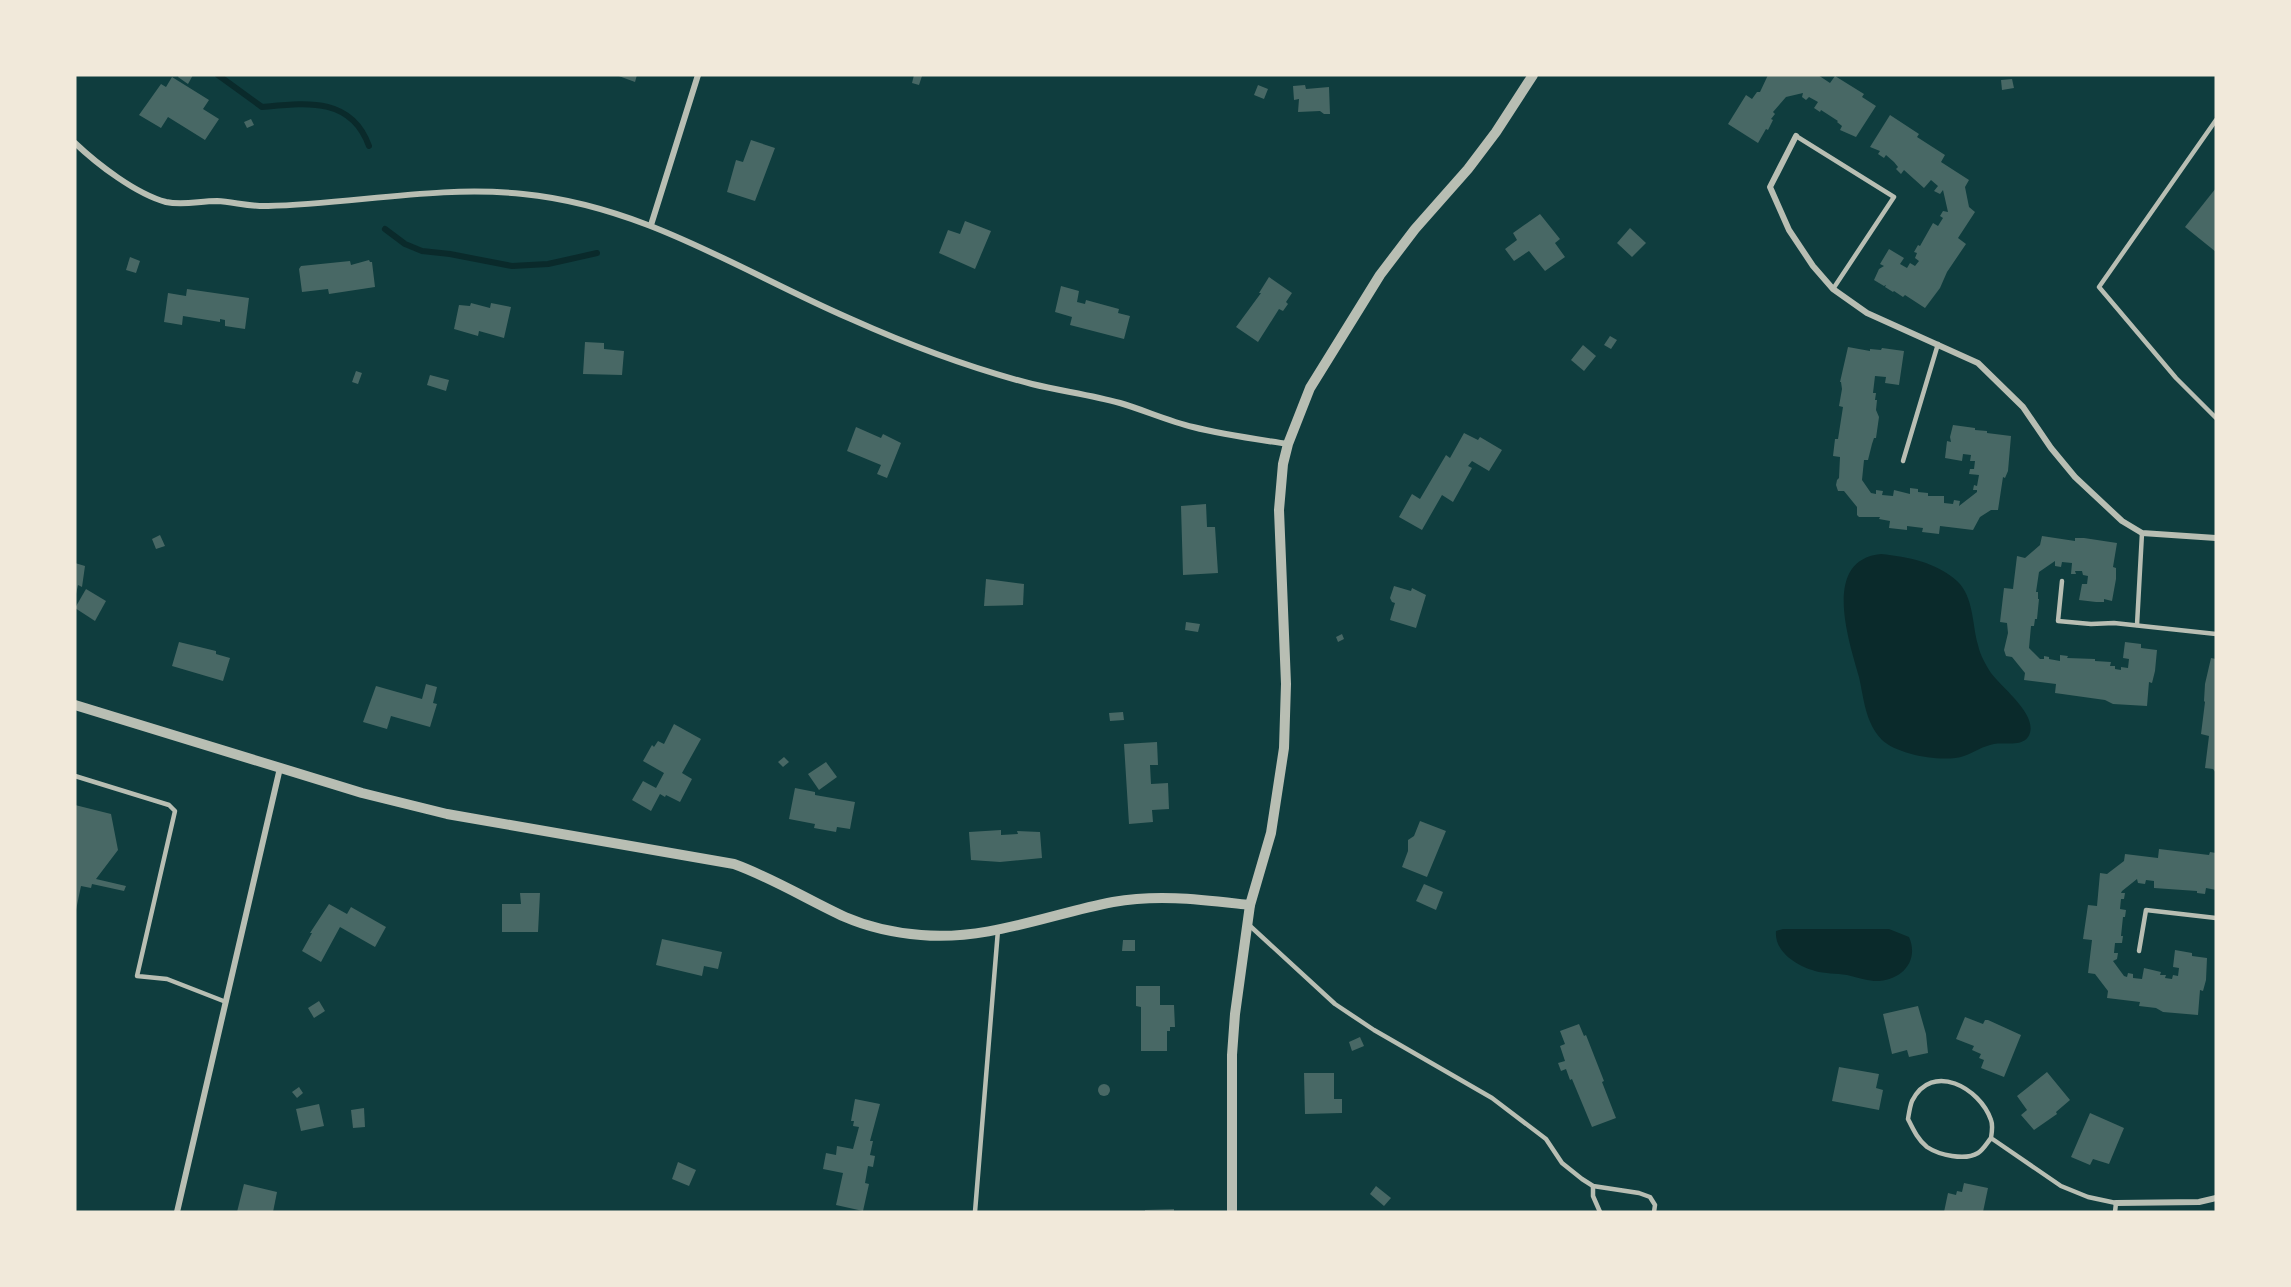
<svg xmlns="http://www.w3.org/2000/svg" width="2291" height="1287" viewBox="0 0 2291 1287" font-family="Cabin,sans-serif">
<style>
.water{fill:#0a2a2b}
.lines{fill:none;stroke-linecap:round;stroke-linejoin:round}
.stream{stroke:#0a2a2b;stroke-width:6}
.building{fill:#486865}
.service{stroke:#b8beb3;stroke-width:4.5}
.minor{stroke:#b8beb3;stroke-width:6}
.tertiary{stroke:#b8beb3;stroke-width:10}
</style>
<rect width="100%" height="100%" fill="#0f3d3e"/>
<g class="water">
<path d="M1881,554C1908,557 1936,562 1957,581C1974,597 1972,624 1978,645C1980,655 1986,665 1991,673C2002,688 2041,717 2028,737C2021,747 2005,742 1994,744C1983,746 1975,752 1964,756C1944,763 1898,755 1882,740C1865,722 1864,699 1859,677C1849,641 1821,560 1881,554Z"/>
<path d="M1783,929H1889L1909,937C1920,962 1900,982 1874,981C1865,980 1856,977 1847,975C1836,973 1825,974 1815,971C1797,966 1774,952 1776,931Z"/>
</g>
<g class="lines">
<g class="stream">
<path d="M218,75L262,107C305,103 351,96 369,146"/>
<polyline points="385,229 405,244 422,251 450,254 512,266 548,264 597,253"/>
</g>
</g>
<g class="building">
<polygon points="179,75 193,75 188,84 178,77"/>
<polygon points="616,75 637,75 635,82"/>
<polygon points="914,75 922,76 919,85 912,83"/>
<polygon points="1768,75 1818,75 1830,83 1835,76 1864,94 1862,97 1876,106 1856,137 1840,130 1842,126 1837,122 1838,121 1821,110 1820,112 1814,108 1818,102 1809,97 1806,100 1802,97 1803,93 1786,97 1773,112 1775,114 1771,119 1773,120 1768,130 1766,129 1758,143 1728,124 1746,95 1752,99 1757,92 1760,92"/>
<polygon points="172,77 209,100 203,109 219,119 205,140 168,117 161,128 139,115 161,84 166,87"/>
<polygon points="2012,79 2014,88 2002,90 2001,80"/>
<polygon points="1258,85 1268,89 1264,99 1254,95"/>
<polygon points="1305,85 1306,89 1329,87 1330,114 1324,114 1320,111 1298,112 1299,99 1294,100 1293,86"/>
<polygon points="1890,115 1919,134 1917,137 1945,155 1941,162 1969,180 1965,187 1969,207 1975,212 1958,238 1966,244 1947,272 1940,288 1925,308 1905,295 1903,297 1894,291 1893,292 1885,287 1886,285 1884,286 1874,280 1879,269 1884,266 1880,264 1889,249 1904,258 1900,264 1907,268 1910,263 1915,266 1919,261 1915,258 1917,253 1914,252 1918,245 1920,246 1933,223 1938,226 1943,218 1940,216 1943,211 1948,212 1943,190 1940,194 1934,191 1938,186 1931,180 1924,188 1904,170 1901,174 1896,169 1898,167 1894,162 1886,155 1884,158 1878,154 1880,151 1870,147"/>
<polygon points="251,119 254,125 247,128 244,122"/>
<polygon points="751,140 775,148 755,201 727,192 736,160 743,162"/>
<polygon points="2216,188 2216,252 2185,227"/>
<polygon points="1540,214 1560,239 1555,243 1565,257 1545,271 1529,251 1514,261 1505,249 1517,240 1513,233"/>
<polygon points="965,221 991,231 975,269 939,253 948,230 960,234"/>
<polygon points="1630,228 1646,243 1632,257 1617,243"/>
<polygon points="130,257 140,261 136,273 126,270"/>
<polygon points="369,260 370,262 372,262 375,287 329,294 328,289 302,292 299,269 301,266 350,261 351,265"/>
<polygon points="1269,277 1292,293 1286,302 1288,304 1283,311 1279,309 1258,342 1236,327 1261,293 1259,293"/>
<polygon points="1061,286 1079,291 1077,302 1085,304 1086,300 1119,309 1118,313 1130,316 1124,339 1070,325 1072,317 1055,312"/>
<polygon points="187,289 249,298 245,329 225,326 225,320 220,319 220,322 183,316 182,325 164,322 168,293 186,296"/>
<polygon points="471,303 490,308 491,303 511,307 504,338 479,331 478,336 454,329 459,305 470,306"/>
<polygon points="1610,336 1617,340 1611,349 1604,345"/>
<polygon points="585,342 604,343 604,349 624,351 622,375 583,374"/>
<polygon points="1583,345 1596,356 1584,371 1571,360"/>
<polygon points="1848,347 1870,351 1870,349 1881,350 1882,348 1904,351 1899,385 1885,383 1886,377 1875,376 1873,393 1876,393 1875,400 1877,400 1876,410 1879,417 1876,438 1874,438 1872,444 1868,460 1864,460 1862,480 1871,493 1876,494 1876,490 1883,491 1882,495 1893,496 1894,490 1910,494 1910,488 1918,489 1918,492 1928,493 1928,496 1944,496 1944,503 1953,504 1954,500 1960,501 1959,506 1977,492 1977,490 1973,490 1974,485 1977,486 1979,475 1969,474 1970,469 1974,469 1975,461 1970,461 1971,455 1963,454 1962,461 1945,458 1947,441 1951,442 1950,437 1953,425 1975,428 1975,430 1987,431 1987,433 2011,436 2008,471 2005,478 2003,477 1998,510 1991,510 1980,517 1973,530 1940,526 1939,534 1922,532 1923,528 1907,526 1907,530 1889,528 1890,521 1879,519 1880,517 1859,517 1857,515 1857,507 1844,491 1838,491 1836,485 1837,480 1839,478 1840,457 1833,456 1835,439 1838,439 1843,407 1839,406 1842,389 1841,382 1840,382"/>
<polygon points="356,371 362,373 358,384 352,382"/>
<polygon points="430,375 449,380 446,391 427,385"/>
<polygon points="856,427 881,438 883,434 901,443 887,478 877,474 881,465 847,451"/>
<polygon points="1464,433 1478,440 1480,437 1502,450 1489,471 1472,461 1468,466 1472,468 1453,502 1442,495 1422,530 1399,517 1412,494 1420,499 1446,455 1450,458"/>
<polygon points="1206,504 1207,527 1215,527 1218,573 1183,575 1181,506"/>
<polygon points="160,535 165,546 156,549 152,539"/>
<polygon points="2042,536 2075,541 2075,538 2084,538 2117,543 2113,567 2116,568 2116,579 2112,601 2104,599 2104,602 2096,602 2079,600 2082,584 2087,584 2088,576 2083,575 2082,571 2075,571 2076,574 2071,574 2072,563 2062,562 2061,567 2055,566 2055,561 2039,572 2036,592 2038,592 2038,599 2039,599 2037,619 2035,619 2034,626 2031,626 2029,648 2040,659 2044,659 2044,656 2049,657 2049,659 2060,661 2060,655 2068,656 2067,658 2095,659 2095,661 2111,662 2110,666 2115,666 2115,669 2121,670 2121,667 2128,668 2129,659 2123,658 2125,642 2141,644 2141,648 2157,650 2155,671 2152,683 2149,682 2147,706 2113,704 2105,700 2055,693 2056,684 2024,680 2025,673 2012,657 2006,656 2004,650 2008,633 2007,623 2000,622 2004,588 2013,589 2017,556 2025,558 2040,545"/>
<polygon points="75,563 85,566 82,587 78,585 76,594"/>
<polygon points="986,579 1024,584 1023,605 984,606"/>
<polygon points="1394,586 1411,591 1412,588 1426,595 1416,628 1390,620 1395,603 1392,602 1390,598"/>
<polygon points="86,589 106,601 95,621 75,608"/>
<polygon points="1186,622 1200,624 1198,632 1185,630"/>
<polygon points="1342,634 1344,639 1338,642 1336,637"/>
<polygon points="179,642 216,651 216,654 230,658 223,681 172,666"/>
<polygon points="2211,658 2216,659 2216,773 2213,769 2205,768 2209,736 2201,734 2205,702 2204,701 2205,684"/>
<polygon points="426,684 437,687 433,703 437,704 430,727 391,716 387,729 363,722 376,686 422,699"/>
<polygon points="1123,712 1124,720 1110,721 1109,713"/>
<polygon points="674,724 701,739 682,773 692,779 680,802 666,795 665,797 660,794 651,811 632,800 643,781 656,788 664,773 643,761 652,745 654,747 658,741 664,744"/>
<polygon points="1157,742 1158,765 1150,765 1151,784 1168,783 1169,809 1152,810 1153,822 1129,824 1124,744"/>
<polygon points="784,757 789,762 783,767 778,762"/>
<polygon points="826,762 837,777 819,790 808,774"/>
<polygon points="795,788 815,792 815,795 855,802 850,829 837,827 836,832 814,828 815,824 789,819"/>
<polygon points="75,805 111,814 118,850 96,879 126,886 124,891 92,884 91,888 81,886 76,910"/>
<polygon points="1420,821 1446,831 1427,877 1402,867 1408,851 1408,840 1414,836"/>
<polygon points="1001,830 1001,835 1018,834 1017,831 1040,832 1042,858 1000,862 971,860 969,832"/>
<polygon points="2159,849 2209,855 2210,852 2216,853 2216,890 2206,888 2205,894 2197,893 2197,891 2154,888 2154,881 2146,880 2145,884 2138,883 2137,879 2122,891 2121,893 2125,893 2124,899 2121,899 2120,909 2126,910 2125,917 2123,917 2121,936 2123,936 2122,943 2115,943 2114,953 2118,953 2117,959 2113,961 2124,976 2127,977 2128,973 2133,974 2133,978 2142,979 2144,968 2161,972 2160,975 2166,975 2165,978 2172,979 2173,975 2178,976 2179,968 2173,967 2175,950 2192,953 2192,956 2207,958 2206,980 2203,991 2200,990 2198,1015 2163,1012 2156,1008 2139,1006 2140,1002 2107,998 2108,991 2095,974 2088,973 2092,940 2083,939 2088,905 2097,906 2100,873 2107,874 2124,861 2125,854 2158,858"/>
<polygon points="1424,884 1443,892 1436,910 1416,901"/>
<polygon points="520,893 540,893 538,932 502,932 502,904 521,904"/>
<polygon points="329,904 347,914 351,907 386,927 375,947 340,927 321,962 302,951 312,933 310,933"/>
<polygon points="662,939 722,952 718,969 704,966 702,976 656,965"/>
<polygon points="1123,940 1135,940 1135,951 1122,951"/>
<polygon points="1136,986 1160,986 1160,1005 1174,1005 1175,1027 1170,1027 1170,1031 1167,1031 1167,1051 1141,1051 1141,1007 1136,1006"/>
<polygon points="319,1001 325,1011 314,1018 308,1008"/>
<polygon points="1918,1006 1926,1034 1928,1053 1909,1057 1907,1050 1892,1054 1883,1014"/>
<polygon points="1965,1017 1983,1024 1985,1020 1988,1020 2021,1035 2004,1077 1981,1068 1984,1060 1979,1058 1981,1054 1972,1050 1974,1046 1956,1039"/>
<polygon points="1579,1024 1584,1036 1586,1035 1604,1081 1602,1082 1616,1118 1592,1127 1572,1079 1570,1080 1566,1069 1561,1071 1558,1063 1565,1061 1560,1046 1565,1044 1560,1031"/>
<polygon points="1360,1037 1364,1046 1352,1051 1349,1042"/>
<polygon points="1839,1067 1879,1074 1876,1088 1883,1090 1879,1110 1832,1101"/>
<polygon points="2047,1072 2070,1100 2056,1112 2057,1114 2034,1130 2021,1115 2027,1110 2017,1096"/>
<polygon points="1304,1073 1334,1073 1334,1099 1342,1099 1342,1113 1305,1114"/>
<circle cx="1104" cy="1090" r="6"/>
<polygon points="299,1087 303,1093 297,1098 292,1092"/>
<polygon points="855,1099 880,1104 870,1141 873,1141 870,1155 875,1156 873,1167 868,1166 865,1183 869,1184 863,1211 836,1205 843,1173 823,1169 826,1153 836,1155 837,1146 853,1149 859,1127 853,1126 854,1121 851,1121"/>
<polygon points="319,1104 324,1126 301,1131 296,1109"/>
<polygon points="364,1108 365,1127 353,1128 351,1110"/>
<polygon points="2090,1113 2124,1128 2109,1164 2093,1159 2090,1165 2071,1157"/>
<polygon points="678,1162 696,1170 689,1186 672,1179"/>
<polygon points="1964,1183 1988,1188 1983,1212 1944,1212 1948,1193 1956,1195 1957,1191 1962,1192"/>
<polygon points="244,1184 277,1192 273,1212 237,1212"/>
<polygon points="1376,1186 1391,1198 1384,1206 1370,1194"/>
<polygon points="1174,1209 1174,1212 1145,1212 1145,1210"/>
</g>
<g class="lines">
<g class="service">
<polyline points="2216,120 2099,287 2176,378 2216,418"/>
<polyline points="1796,136 1894,197 1833,289"/>
<polyline points="1903,461 1938,344"/>
<polyline points="2062,581 2058,621 2091,624 2114,623 2216,634"/>
<polyline points="2137,625 2142,533"/>
<polyline points="75,776 169,805 175,811 137,976 167,979 226,1002"/>
<polyline points="1249,925 1335,1004 1374,1030 1492,1098 1546,1139 1562,1163 1582,1179 1593,1186 1639,1193 1650,1197 1655,1205 1654,1212"/>
<polyline points="2139,951 2146,910 2216,918"/>
<path d="M1991,1138C1987,1143 1983,1150 1978,1153C1965,1161 1939,1155 1927,1147C1918,1140 1913,1129 1908,1119C1909,1113 1910,1106 1912,1101C1932,1061 1980,1088 1991,1120C1993,1125 1992,1132 1991,1138L2061,1186L2088,1197L2116,1203L2115,1212"/>
<polyline points="1593,1186 1593,1196 1600,1212"/>
<polyline points="975,1212 998,930"/>
</g>
<g class="minor">
<polyline points="1796,136 1770,187 1789,230 1813,266 1833,289 1867,313 1978,363 2023,407 2051,448 2075,477 2122,521 2142,533 2216,538"/>
<path d="M75,143C97,164 136,194 166,202C183,206 199,201 217,201C234,202 251,207 268,206C353,204 438,185 523,194C645,206 742,272 851,319C909,345 970,368 1032,384C1061,391 1091,395 1120,403C1144,410 1168,421 1193,427C1224,435 1256,439 1288,444"/>
<polyline points="651,225 698,75"/>
<polyline points="2116,1203 2199,1202 2216,1198"/>
<polyline points="177,1212 280,768"/>
</g>
<g class="tertiary">
<path d="M75,705L362,793L447,814L734,864C773,878 808,900 845,917C868,927 896,933 921,935C987,941 1050,914 1113,902C1160,894 1203,900 1250,905"/>
<polyline points="1232,1212 1232,1055 1235,1014 1250,905 1271,833 1284,748 1286,684 1279,510 1283,464 1288,444 1310,388 1380,275 1415,229 1468,169 1496,132 1533,75"/>
</g>
</g>
<rect width="2291" height="1287" fill="none" stroke="#f1e9da" stroke-width="153"/>
</svg>
